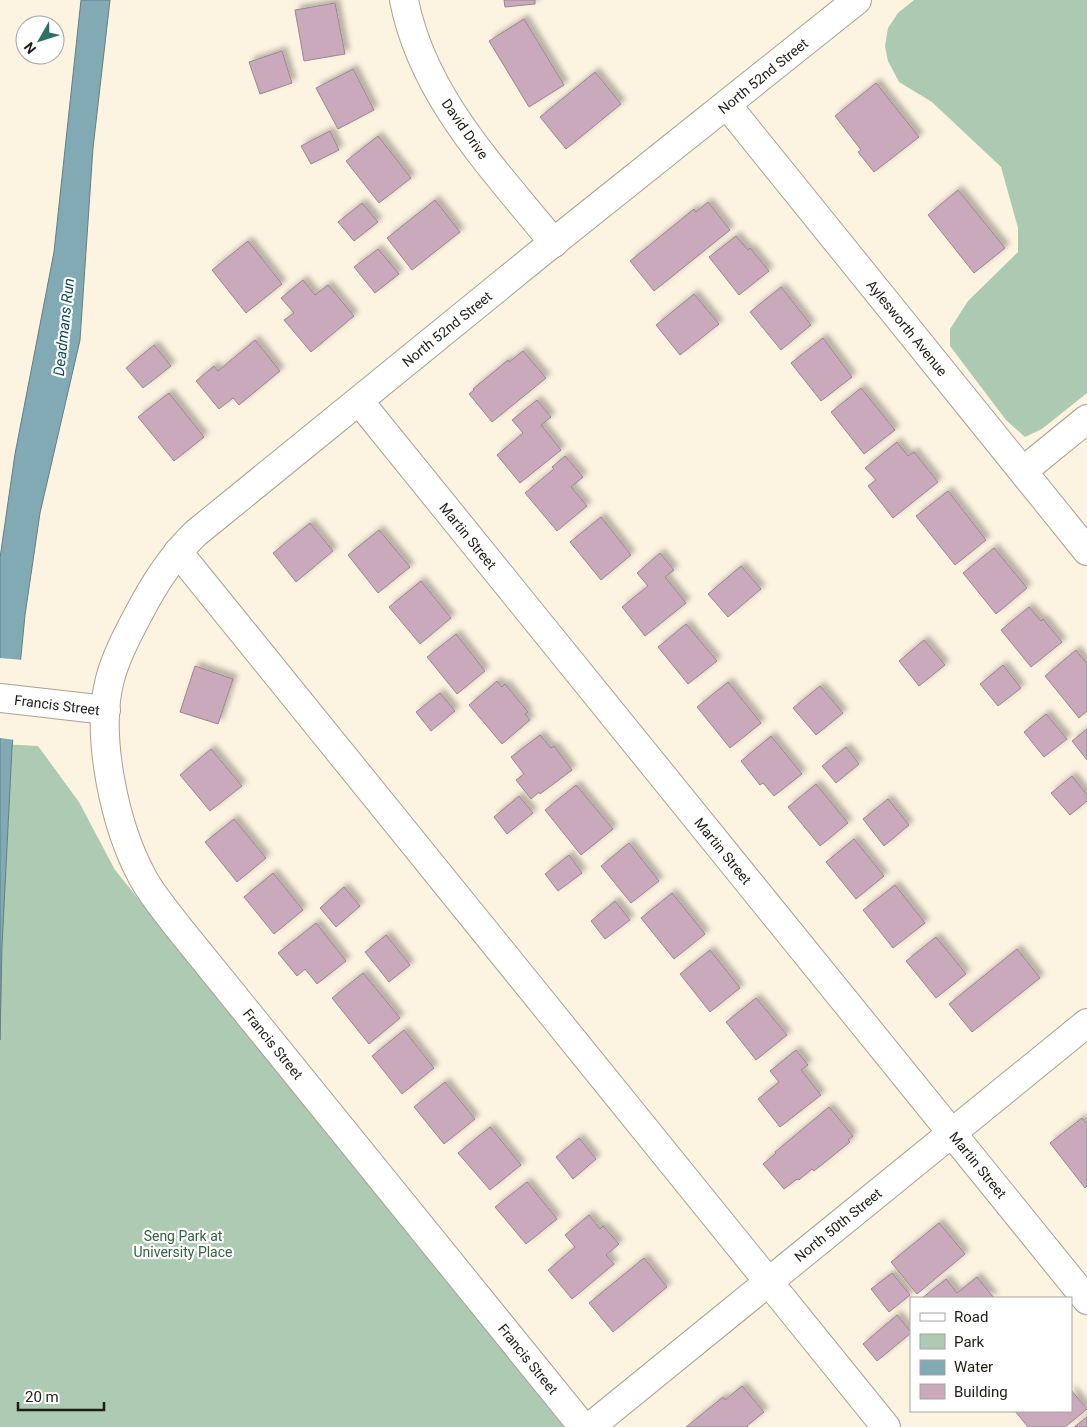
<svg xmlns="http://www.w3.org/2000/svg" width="1087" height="1427" viewBox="0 0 1087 1427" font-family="Roboto,sans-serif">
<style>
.green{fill:#adcab2}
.forest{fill:#accab1}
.water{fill:#81aab4;stroke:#647f84}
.pier{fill:#fdf3e1}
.building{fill:#caa9bc;stroke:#988691;filter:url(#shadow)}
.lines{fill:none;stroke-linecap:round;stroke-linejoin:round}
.minor-casing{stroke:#aba190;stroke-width:30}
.minor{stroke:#fff;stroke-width:28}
.labels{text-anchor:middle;stroke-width:4.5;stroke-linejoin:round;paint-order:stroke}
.street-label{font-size:14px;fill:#1f1b15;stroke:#fff}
.park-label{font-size:14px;fill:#33613e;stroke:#fff}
.water-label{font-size:15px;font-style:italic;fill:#0c4955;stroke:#fff}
</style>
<defs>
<filter id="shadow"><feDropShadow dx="4.5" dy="-4.5" stdDeviation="2.5" flood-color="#0004"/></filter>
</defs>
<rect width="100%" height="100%" fill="#fdf3e1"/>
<polygon class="green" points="0,744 38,746 79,802 115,870 566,1427 0,1427"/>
<polygon class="forest" points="914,0 1087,0 1087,393 1042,429 1025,437 1006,420 950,346 950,329 968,301 1018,252 1018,228 1001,167 932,102 899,82 888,61 885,46 888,28 898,13"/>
<polygon class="water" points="81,0 110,0 93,148 80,340 40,513 25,615 12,748 2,946 0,1040 0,558 15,454 54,252"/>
<polygon class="pier" points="0,658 23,660 15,740 0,738"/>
<g class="building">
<polygon points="504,0 535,0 535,4 505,7"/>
<polygon points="335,3 345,54 304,61 295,10"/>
<polygon points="524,19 564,85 529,107 489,41"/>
<polygon points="282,51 292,83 260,94 249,62"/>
<polygon points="353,69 374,110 338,129 316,88"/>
<polygon points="595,72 621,104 566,149 540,117"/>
<polygon points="876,83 919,137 874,172 858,152 861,150 835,116"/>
<polygon points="330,131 339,150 311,164 301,146"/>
<polygon points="378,136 411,178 379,203 346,161"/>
<polygon points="958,190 1005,248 974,273 928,215"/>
<polygon points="435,200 460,232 412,270 387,238"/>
<polygon points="708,202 730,230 654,291 630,261 694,209 696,212"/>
<polygon points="362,203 378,222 354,241 338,222"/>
<polygon points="736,236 748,250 750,248 769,271 739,295 709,257"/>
<polygon points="248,241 282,284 246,313 212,270"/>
<polygon points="378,249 399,274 375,293 354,267"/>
<polygon points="303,280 315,295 328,285 354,316 311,352 284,320 294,313 281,298"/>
<polygon points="781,287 811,325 781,350 750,312"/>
<polygon points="694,294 719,324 680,355 656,325"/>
<polygon points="823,338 852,377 821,401 791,363"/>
<polygon points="255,340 280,371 239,405 233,398 219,409 196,381 214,366 218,371"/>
<polygon points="154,345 171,366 143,388 126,368"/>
<polygon points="523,351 546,378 492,422 469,394 474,390 473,389 508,360 509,362"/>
<polygon points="861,388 895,430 864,454 831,412"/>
<polygon points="169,393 204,437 174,461 138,417"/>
<polygon points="537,400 551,417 541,425 561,450 520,483 497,455 523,433 512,420"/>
<polygon points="897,442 908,456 914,452 938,482 893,518 868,486 876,480 865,468"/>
<polygon points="565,456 583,477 571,487 587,506 557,531 525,493 554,469 552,467"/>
<polygon points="948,491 986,540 955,565 916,516"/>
<polygon points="601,517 631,555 601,580 570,542"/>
<polygon points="310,523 333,551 296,582 273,553"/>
<polygon points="379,530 410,567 378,593 348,555"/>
<polygon points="994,548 1027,588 996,614 963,573"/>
<polygon points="660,553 674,570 665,577 686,603 645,636 622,607 648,586 637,573"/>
<polygon points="741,566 761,589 728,617 708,594"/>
<polygon points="421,581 451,618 420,644 389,607"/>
<polygon points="1029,607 1041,621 1043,619 1062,642 1031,667 1001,630"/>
<polygon points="686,624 717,661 688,684 658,647"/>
<polygon points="456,634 485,671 457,694 427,657"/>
<polygon points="924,640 945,665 919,686 899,661"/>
<polygon points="1076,650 1087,664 1087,711 1079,718 1045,676"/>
<polygon points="1003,665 1021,688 998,706 980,684"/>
<polygon points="195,666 233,679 218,724 180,712"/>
<polygon points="497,681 502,687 505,684 528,712 525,714 530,720 502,744 469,705"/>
<polygon points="728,682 761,723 730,748 697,707"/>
<polygon points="820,686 843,713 816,735 793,708"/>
<polygon points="440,693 455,711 431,731 416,712"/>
<polygon points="1046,714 1067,739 1044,757 1024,732"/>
<polygon points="1087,729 1087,760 1072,741"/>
<polygon points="540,735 551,748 554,746 572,770 540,794 539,792 531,799 516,780 524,774 511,757"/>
<polygon points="771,736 802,774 774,796 763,783 760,785 741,761"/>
<polygon points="846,747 859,764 836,783 822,766"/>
<polygon points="211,749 242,786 210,811 180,775"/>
<polygon points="1072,776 1087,795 1087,801 1070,815 1051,793"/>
<polygon points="816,784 848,823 820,846 788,807"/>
<polygon points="576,785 613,829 581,855 545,810"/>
<polygon points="519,796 533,813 507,834 494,817"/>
<polygon points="888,799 909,825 884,846 863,819"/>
<polygon points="234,819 266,858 237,882 205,842"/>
<polygon points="854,839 884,876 856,899 826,862"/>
<polygon points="629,843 659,881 631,903 601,866"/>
<polygon points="569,855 582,873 558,891 545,874"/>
<polygon points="273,873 303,910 274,934 244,897"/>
<polygon points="895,885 925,923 893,948 863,910"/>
<polygon points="344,887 360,906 336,927 320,908"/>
<polygon points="672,893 705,934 674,959 641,918"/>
<polygon points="615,901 630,920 605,939 591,921"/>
<polygon points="316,923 346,961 317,984 305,969 297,976 278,953"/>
<polygon points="386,935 410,965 389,982 365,952"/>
<polygon points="936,937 966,974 936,998 906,961"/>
<polygon points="1017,949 1040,978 972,1032 949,1004"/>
<polygon points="710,950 740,988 710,1012 680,974"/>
<polygon points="363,973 400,1018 369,1044 332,998"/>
<polygon points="756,998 787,1035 756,1060 726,1022"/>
<polygon points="404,1030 434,1068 402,1094 372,1056"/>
<polygon points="796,1050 808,1065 801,1070 821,1095 780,1127 758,1099 779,1082 770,1071"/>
<polygon points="445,1082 475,1119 444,1144 414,1107"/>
<polygon points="829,1107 853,1136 848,1140 850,1142 814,1171 812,1169 799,1180 797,1179 784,1189 763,1164 776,1153 775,1152"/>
<polygon points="1082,1118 1087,1124 1087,1186 1085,1188 1050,1143"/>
<polygon points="490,1127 521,1165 490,1190 458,1153"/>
<polygon points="579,1138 596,1159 573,1179 556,1157"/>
<polygon points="527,1182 557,1219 526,1244 495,1207"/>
<polygon points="589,1215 600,1229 603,1226 619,1244 606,1255 614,1264 572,1299 548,1270 575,1247 565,1235"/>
<polygon points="939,1223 965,1254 917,1294 891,1262"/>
<polygon points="644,1258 667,1287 613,1332 589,1303"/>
<polygon points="892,1273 910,1295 889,1312 871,1289"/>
<polygon points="977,1277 994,1298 922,1298 946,1279 957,1293"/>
<polygon points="897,1315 911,1332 911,1333 877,1361 863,1344"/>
<polygon points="742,1386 764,1412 747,1426 748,1427 686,1427 723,1397 725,1400"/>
<polygon points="1071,1390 1087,1409 1065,1427 1028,1427 1015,1411 1071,1411"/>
<polygon points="1087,1417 1087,1427 1074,1427"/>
</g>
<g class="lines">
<defs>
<g id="minor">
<path d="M404,0C423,97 494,169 554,243"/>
<polyline points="727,105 1087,551"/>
<polyline points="359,401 1087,1300"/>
<polyline points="1023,471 1087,419"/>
<polyline points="178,552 886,1427"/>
<polyline points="0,698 106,710"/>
<path d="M583,1427L178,927C166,911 152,895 143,878C115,827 95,736 110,679C116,656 128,634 139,613C154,584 172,556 196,533L539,254L857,0"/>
<polyline points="590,1427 1087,1023"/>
</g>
</defs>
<use href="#minor" class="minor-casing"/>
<use href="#minor" class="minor"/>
</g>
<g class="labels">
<g class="street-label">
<text transform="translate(763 76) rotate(-39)" y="5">North 52nd Street</text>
<text transform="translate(465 129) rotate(55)" y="5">David Drive</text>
<text transform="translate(907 328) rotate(51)" y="5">Aylesworth Avenue</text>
<text transform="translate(447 329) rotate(-39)" y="5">North 52nd Street</text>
<text transform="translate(468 536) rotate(51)" y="5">Martin Street</text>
<text transform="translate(57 705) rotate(7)" y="5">Francis Street</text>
<text transform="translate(723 851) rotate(51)" y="5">Martin Street</text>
<text transform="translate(273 1044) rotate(51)" y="5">Francis Street</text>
<text transform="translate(978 1165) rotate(51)" y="5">Martin Street</text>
<text transform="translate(838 1225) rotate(-39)" y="5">North 50th Street</text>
<text transform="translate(528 1359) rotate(51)" y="5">Francis Street</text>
</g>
<g class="park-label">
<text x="183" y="1241">Seng Park at<tspan x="183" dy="16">University Place</tspan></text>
</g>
<g class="water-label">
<text transform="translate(64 327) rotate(-84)" y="5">Deadmans Run</text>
</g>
</g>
<rect x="910" y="1297" width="162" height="115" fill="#ffffff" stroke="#a5a4a1"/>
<rect x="920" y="1313" width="25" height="8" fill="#ffffff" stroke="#a5a4a1"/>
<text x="954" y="1322" font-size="15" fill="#1f1b15">Road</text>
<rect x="920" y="1334" width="25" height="15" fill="#adcab2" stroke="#a5a4a1"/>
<text x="954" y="1347" font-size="15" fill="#1f1b15">Park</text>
<rect x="920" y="1360" width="25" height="15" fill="#81aab4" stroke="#a5a4a1"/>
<text x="954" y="1372" font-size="15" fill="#1f1b15">Water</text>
<rect x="920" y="1384" width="25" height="15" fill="#caa9bc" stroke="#a5a4a1"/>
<text x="954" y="1397" font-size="15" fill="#1f1b15">Building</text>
<g transform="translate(40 40) rotate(231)"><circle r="24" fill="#ffffff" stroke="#a5a4a1"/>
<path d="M0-4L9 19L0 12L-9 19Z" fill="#2a7167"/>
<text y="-8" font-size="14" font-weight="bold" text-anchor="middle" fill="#1f1b15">N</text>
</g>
<path d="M18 1402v8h86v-8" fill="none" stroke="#1f1b15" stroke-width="2.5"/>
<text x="25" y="1402" font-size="15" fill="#1f1b15" stroke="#ffffff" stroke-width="4" paint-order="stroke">20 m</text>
</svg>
